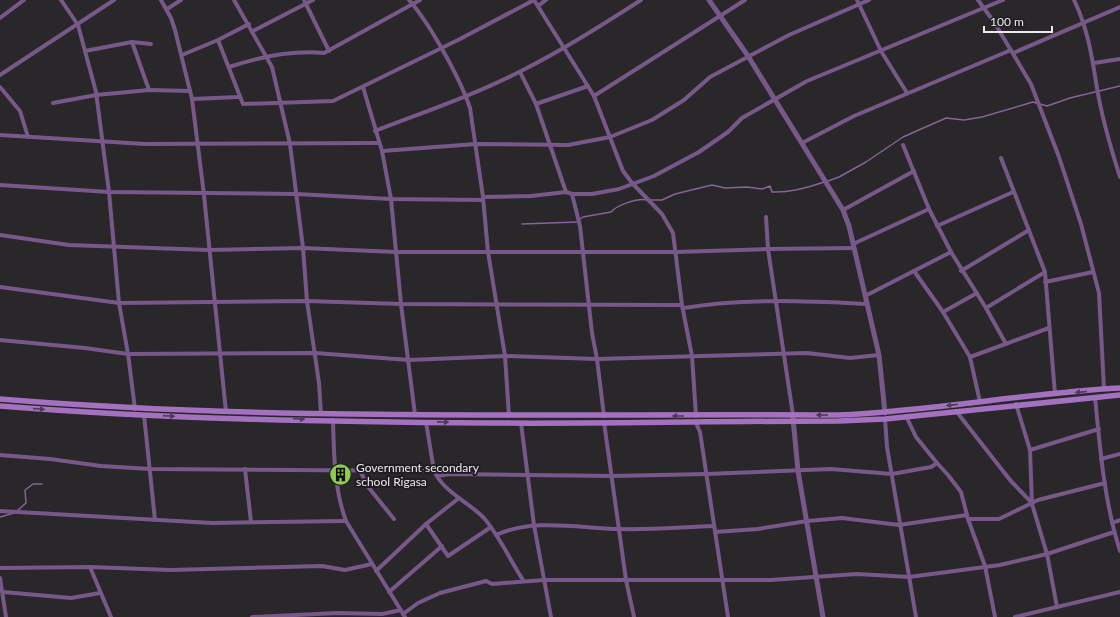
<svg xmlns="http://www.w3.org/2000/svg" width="1120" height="617" viewBox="0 0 1120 617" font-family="Lato,sans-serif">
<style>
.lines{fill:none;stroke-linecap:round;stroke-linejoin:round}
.stream{stroke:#866398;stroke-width:1.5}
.minor{stroke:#775889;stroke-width:4}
.tertiary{stroke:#775889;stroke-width:5}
.secondary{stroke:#a471c0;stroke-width:5.5}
.oneway{fill:#4e3a59}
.labels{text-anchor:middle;stroke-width:4;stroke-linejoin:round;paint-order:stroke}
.poi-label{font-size:12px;fill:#ebe9eb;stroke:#1f1d21;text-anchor:start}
</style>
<rect width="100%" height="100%" fill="#29272a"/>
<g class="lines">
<g class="stream">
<polyline points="828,181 839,177 866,162 903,137 946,118 964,120 982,117 1033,102 1047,106 1070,98 1120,86"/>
<path d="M650,200H662L675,194L712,185L725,188L747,187L762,189L770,186L772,192C790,193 807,188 824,182"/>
<path d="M580,219L583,217L611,212C617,205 637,198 647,200"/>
<polyline points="522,224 577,222"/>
<polyline points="17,511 26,503 25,490 33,484 42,484"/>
<polyline points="0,517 14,513"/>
</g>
<g class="minor">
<polyline points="61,0 78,25 96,92 109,192 119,303 128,354 135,409"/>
<polyline points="161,0 171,18 175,30 192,99 204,195 226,412"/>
<polyline points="234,0 272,67 290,144 303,248 307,301 319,383 321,414"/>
<polyline points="304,0 329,51"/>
<path d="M409,0C430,24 460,78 470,108L483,197L488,252L505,356L509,416"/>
<polyline points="534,0 594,96 623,171 632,183 662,214 673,233 682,305 692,356 696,416"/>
<polyline points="857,0 881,51 907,93"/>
<polyline points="978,0 994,22 1031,84 1059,157 1081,224 1099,293 1104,389"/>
<path d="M1074,0C1088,29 1092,57 1097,88C1102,118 1111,149 1120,177"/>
<polyline points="538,6 546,0"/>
<polyline points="167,9 181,0"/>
<polyline points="0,18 24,0"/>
<polyline points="253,31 313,0"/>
<polyline points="218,40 243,104 333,101 458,40 534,0"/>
<polyline points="132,42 149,90"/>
<polyline points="85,51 132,42 151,44"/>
<polyline points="1013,53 1120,7"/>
<polyline points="182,55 218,40 249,24"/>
<polyline points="1094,63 1120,59"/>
<path d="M229,67C259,57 292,50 324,53L420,0"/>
<polyline points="520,72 536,104 566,192"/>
<polyline points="0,75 114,0"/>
<polyline points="0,87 20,111 28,137"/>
<polyline points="363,87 382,151 391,199 401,304 415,415"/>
<polyline points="594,96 745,0"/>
<polyline points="192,99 239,97"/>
<polyline points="53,103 96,95 149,90 190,91"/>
<polyline points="536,104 588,86"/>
<path d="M375,131C424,112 475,95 521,71C563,50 602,25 641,0"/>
<polyline points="0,135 145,144 379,143"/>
<polyline points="802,143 854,116 1011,50"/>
<polyline points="903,145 929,209 951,252 986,308 1006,344"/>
<polyline points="382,151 476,144 568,145 610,137 652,120 684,100 710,77 789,35 869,0"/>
<polyline points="1001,158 1045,272 1055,394"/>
<polyline points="0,185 109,192 296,194 391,199 483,200"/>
<polyline points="572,194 580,226 592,333 597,359 604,416"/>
<polyline points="483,197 531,196 566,192 572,194 592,194 619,189 654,176 699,152 728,132 742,118 807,81 1003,0"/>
<polyline points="843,210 914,171"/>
<polyline points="766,217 768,249 793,415"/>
<polyline points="937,226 1013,192"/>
<polyline points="0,235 69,245 209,250 303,248 396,252 676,252 768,249 854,248"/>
<polyline points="853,244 929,209"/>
<polyline points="914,271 943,312 970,357 980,402"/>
<polyline points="961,271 1029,230"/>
<polyline points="1045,282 1093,272"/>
<polyline points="0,287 119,303 307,301 401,304 682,305"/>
<polyline points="865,296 951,252"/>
<path d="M684,308C745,298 805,301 867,304"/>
<polyline points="986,308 1045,272"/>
<polyline points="943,312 977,293"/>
<polyline points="0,340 85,348 128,354 315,353 409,360 505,356 597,359 807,353 850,358 879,355"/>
<polyline points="970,357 1049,328"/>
<path d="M1095,397C1100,448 1104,501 1120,551"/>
<polyline points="1016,404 1030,450 1032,504 1047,554 1057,607"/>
<polyline points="956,411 1010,480 1032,503"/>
<polyline points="144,415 155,520"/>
<polyline points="906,416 916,437 937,463"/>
<polyline points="885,419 887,447 916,617"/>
<path d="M333,420C334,455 334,488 346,521L405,617"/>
<path d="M426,422L434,471C444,492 467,501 483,517C499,535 510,560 523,580"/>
<polyline points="604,422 626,580 634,617"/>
<polyline points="521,423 534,525 551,617"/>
<polyline points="696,423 700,432 728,617"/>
<polyline points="1030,450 1099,429"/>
<polyline points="0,455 50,459 101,466 150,469 434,471"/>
<polyline points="1101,459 1120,454"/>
<polyline points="245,469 251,522"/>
<polyline points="359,469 369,488 394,519"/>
<polyline points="437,476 450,474 613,476 706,474 831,469 892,474 931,467 937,463 948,475 961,492 968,519 985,566 995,617"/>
<polyline points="0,511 212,523 346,521"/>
<polyline points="968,519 999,519 1038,500 1105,483"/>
<polyline points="1112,523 1120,520"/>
<polyline points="426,524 448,556 491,527"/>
<polyline points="715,532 758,529 807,521 842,518 899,525 967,515"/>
<path d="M496,535C533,518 578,528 619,529C650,530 682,527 714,526"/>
<polyline points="90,567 170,570 322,566 345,570 372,564"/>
<polyline points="0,568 90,567 111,617"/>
<polyline points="376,571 426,524 459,498"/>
<polyline points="0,578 6,617"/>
<polyline points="3,592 71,598 100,593"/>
<polyline points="389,592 442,546"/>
<polyline points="403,614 418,603 440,593 486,581 492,584 544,580 771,580 857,574 909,577 1000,565 1047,554 1114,532"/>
<polyline points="252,617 338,613 382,614 401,610"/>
<polyline points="1015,617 1120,592"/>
</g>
<g class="tertiary">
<polyline points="709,0 748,56 843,210 849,226 879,355 885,413"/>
<polyline points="793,418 798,471 823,617"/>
</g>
<g class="secondary">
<path d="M0,399C279,422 559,413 838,415C933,411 1026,393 1120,388"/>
<path d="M0,406C162,419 326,422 489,423C605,424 722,421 839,421L885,419L1120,395"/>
</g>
</g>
<defs><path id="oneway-solid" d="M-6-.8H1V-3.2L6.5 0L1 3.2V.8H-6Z"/></defs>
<g class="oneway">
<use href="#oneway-solid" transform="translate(1081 392) rotate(175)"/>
<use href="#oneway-solid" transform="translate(952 405) rotate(173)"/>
<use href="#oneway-solid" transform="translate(39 409) rotate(4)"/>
<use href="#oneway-solid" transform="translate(822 415) rotate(-180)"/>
<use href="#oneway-solid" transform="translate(169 416) rotate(2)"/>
<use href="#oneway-solid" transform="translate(678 416) rotate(-180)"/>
<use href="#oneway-solid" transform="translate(299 419) rotate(2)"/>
<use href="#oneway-solid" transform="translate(443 422) rotate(1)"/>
</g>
<defs>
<symbol id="building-disc" viewBox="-11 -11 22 22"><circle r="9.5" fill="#89cf48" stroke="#1f1d21"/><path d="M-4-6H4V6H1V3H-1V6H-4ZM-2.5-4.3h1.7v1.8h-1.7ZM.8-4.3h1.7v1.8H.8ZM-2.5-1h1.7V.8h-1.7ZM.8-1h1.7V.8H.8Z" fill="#111"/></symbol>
</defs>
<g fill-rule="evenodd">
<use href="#building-disc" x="328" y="462" width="25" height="25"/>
</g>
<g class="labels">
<g class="poi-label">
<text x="356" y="472">Government secondary<tspan x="356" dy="14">school Rigasa</tspan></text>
</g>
</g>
<path d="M984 26v6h68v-6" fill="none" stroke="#ebe9eb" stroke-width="2"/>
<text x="990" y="26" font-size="12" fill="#ebe9eb" stroke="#1f1d21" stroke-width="3" paint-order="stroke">100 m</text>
</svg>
